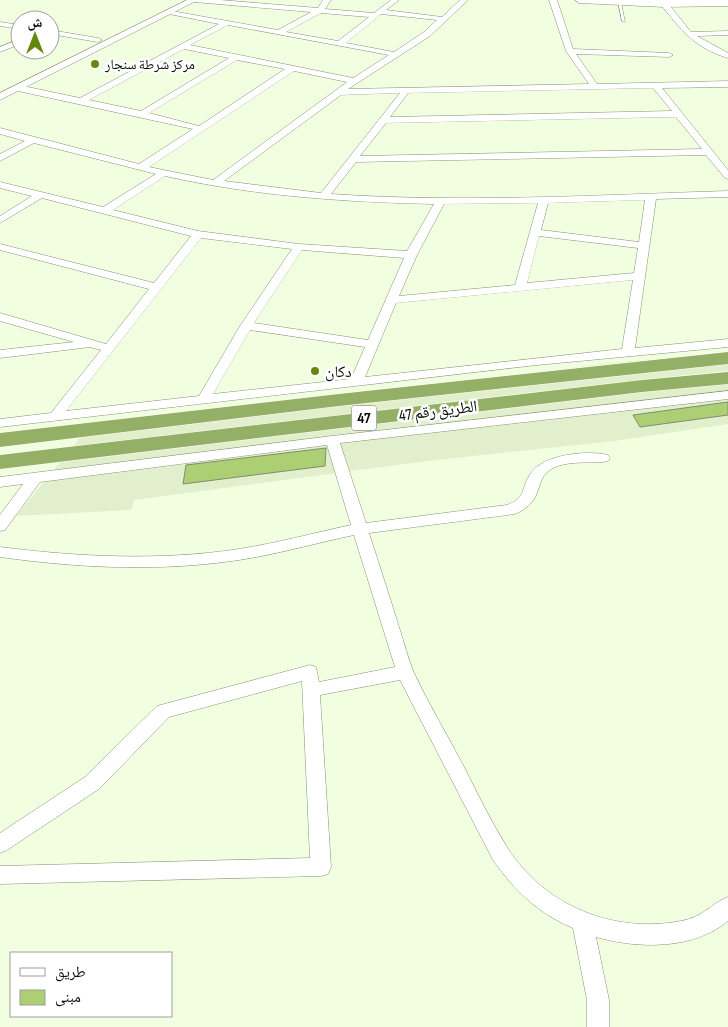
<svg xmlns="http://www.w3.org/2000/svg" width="728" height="1027" viewBox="0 0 728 1027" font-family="'Sofia Sans Condensed','Noto Naskh Arabic',sans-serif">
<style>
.built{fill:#e1efcc}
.building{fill:#abcf72;stroke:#808c71}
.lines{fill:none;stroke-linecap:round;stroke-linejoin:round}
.service-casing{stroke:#869176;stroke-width:1}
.minor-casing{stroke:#869176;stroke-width:1}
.tertiary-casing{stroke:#869176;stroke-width:1}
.trunk-casing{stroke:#fff;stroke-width:1}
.service{fill:#fff;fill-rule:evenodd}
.minor{fill:#fff;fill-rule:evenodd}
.tertiary{fill:#fff;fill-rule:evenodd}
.trunk{fill:#94b066;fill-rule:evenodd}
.poi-dot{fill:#64880b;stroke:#fff;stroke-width:2}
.labels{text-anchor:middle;stroke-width:5;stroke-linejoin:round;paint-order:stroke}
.far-poi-label{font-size:14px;fill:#0b0f06;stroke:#fff;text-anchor:start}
.shield{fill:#fff;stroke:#545751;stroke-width:1}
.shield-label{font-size:15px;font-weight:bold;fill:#0b0f06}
.poi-label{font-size:16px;fill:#0b0f06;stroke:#fff;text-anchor:start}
.street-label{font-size:16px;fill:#0b0f06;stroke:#fff}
</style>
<rect width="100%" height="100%" fill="#f1fee0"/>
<polygon class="built" points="728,352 728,424 614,441 427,461 134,500 131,510 16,516 88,428 611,363"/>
<g class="building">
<polygon points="728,402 728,415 640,427 633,415"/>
<polygon points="326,448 325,466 183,484 186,465"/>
</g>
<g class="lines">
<defs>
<polygon id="service" points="618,1 621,2 625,22 622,21"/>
<g id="minor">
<path d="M190,0H220L318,8L323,0H331L325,9L374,13L391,0H399L386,10L442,17L460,0H468L430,36L348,89L589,84L566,51L549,0H557L573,49L669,53L673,55L669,57L576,54L597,84L728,81V87L662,88L728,170V179L725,178L706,155L356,162L331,194C463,203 596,195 728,191V197L656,199L635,348L728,339V347L537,365L0,427V419L51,413L101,350L90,347L0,358V350L74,342L0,321V313L106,344L149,289L0,250V244L154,283L191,236L42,198L0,223V216L32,196L0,188V182L103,207L156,174L34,143L0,161V154L25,141L0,134V128L139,164L193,129L18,91L14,88L18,85L80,98L219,24L169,14H166V10L278,30L311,12L194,2ZM321,13L369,17L338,41L286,32ZM381,14L437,20L424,32L394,52L346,43ZM228,25L389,55L353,78L190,45ZM184,49L229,58L141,111L89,100ZM237,60L285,69L199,126L149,113ZM294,71L347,82L213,180L149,167ZM653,88L672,111L390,117L408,93ZM400,93L321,193L224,181L341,95ZM676,117L702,149L360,156L386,123ZM165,176C254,196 344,202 434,204L407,251L299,244L198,231L113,210ZM645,200L639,242L541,230L548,203ZM538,203L515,285L399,296L417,255L444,204ZM539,236L638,248L634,273L527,283ZM201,238L292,249L240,326L199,396L66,411ZM302,250L404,258L368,340L254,323ZM633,280L622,349L365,377L396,303ZM250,330L365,347L351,379L213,394Z"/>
<path d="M661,2H667L691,32L728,31V35L697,36L728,53V58C694,48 681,29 660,4Z"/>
<polygon points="0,22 20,25 20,29 0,26"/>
<polygon points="50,30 98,38 102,40 98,42 50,34"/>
<polygon points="20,39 20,44 0,52 0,47"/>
<path d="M728,391V399L340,443L366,523L507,505C528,497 520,488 531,473C544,454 588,450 608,455L610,458L608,461L603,462C587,463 567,461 553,468C532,479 547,500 515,514L369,533C379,564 389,595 399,627C404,642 408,659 414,673C429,705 448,736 464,767C478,794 491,822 507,847C544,906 614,934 681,921C704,917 710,904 728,897V921C693,950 638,949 596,937L609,1000V1027H587V1000L573,928C539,914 514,890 493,860L400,680L320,695L331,867L328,874L321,876L0,884V866L310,858L302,681L169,717L99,789L7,850L0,853V833L85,777L157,706L310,665L316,667L319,682L395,667L354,535C316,543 278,554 239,560C159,572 79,568 0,557V547C79,557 160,561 239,549C277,543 314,533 351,525L327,445L40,482L5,530L0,531V515L23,484L0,487V477L332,436Z"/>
</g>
<g id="tertiary">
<polygon points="187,0 198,0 0,100 0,93"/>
<polygon points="575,0 728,0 728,6 664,7 579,3"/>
</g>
<g id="trunk">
<polygon points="728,352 728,364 339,406 0,447 0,433 339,394"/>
<polygon points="728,372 728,384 642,392 0,469 0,455 642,380"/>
</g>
</defs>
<use href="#service" class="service-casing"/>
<use href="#minor" class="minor-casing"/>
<use href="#tertiary" class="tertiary-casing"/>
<use href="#trunk" class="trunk-casing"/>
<use href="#service" class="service"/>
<use href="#minor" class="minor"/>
<use href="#tertiary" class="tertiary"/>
<use href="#trunk" class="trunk"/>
</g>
<g class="poi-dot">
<circle cx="95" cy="64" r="5"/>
<circle cx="315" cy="371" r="5"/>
</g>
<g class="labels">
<g class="far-poi-label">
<text x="105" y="69">مركز شرطة سنجار</text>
</g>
<rect class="shield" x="351.5" y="405.5" width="25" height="25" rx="4"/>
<g class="shield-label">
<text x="364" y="423">47</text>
</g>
<g class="poi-label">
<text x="325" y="377">دكان</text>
</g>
<g class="street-label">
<text transform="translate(438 410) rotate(-7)" y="6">الطريق رقم 47</text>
</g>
</g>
<rect x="10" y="952" width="162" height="65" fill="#ffffff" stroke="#9d9f9b"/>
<rect x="20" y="968" width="25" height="8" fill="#ffffff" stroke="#9d9f9b"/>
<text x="55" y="977" font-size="15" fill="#0b0f06">طريق</text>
<rect x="20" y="990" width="25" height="15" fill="#abcf72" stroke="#9d9f9b"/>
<text x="55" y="1002" font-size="15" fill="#0b0f06">مبنى</text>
<g transform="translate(35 35)"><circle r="24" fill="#ffffff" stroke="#9d9f9b"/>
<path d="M0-4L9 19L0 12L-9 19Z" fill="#64880b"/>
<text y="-8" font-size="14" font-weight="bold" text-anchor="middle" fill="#0b0f06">ش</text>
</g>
</svg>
